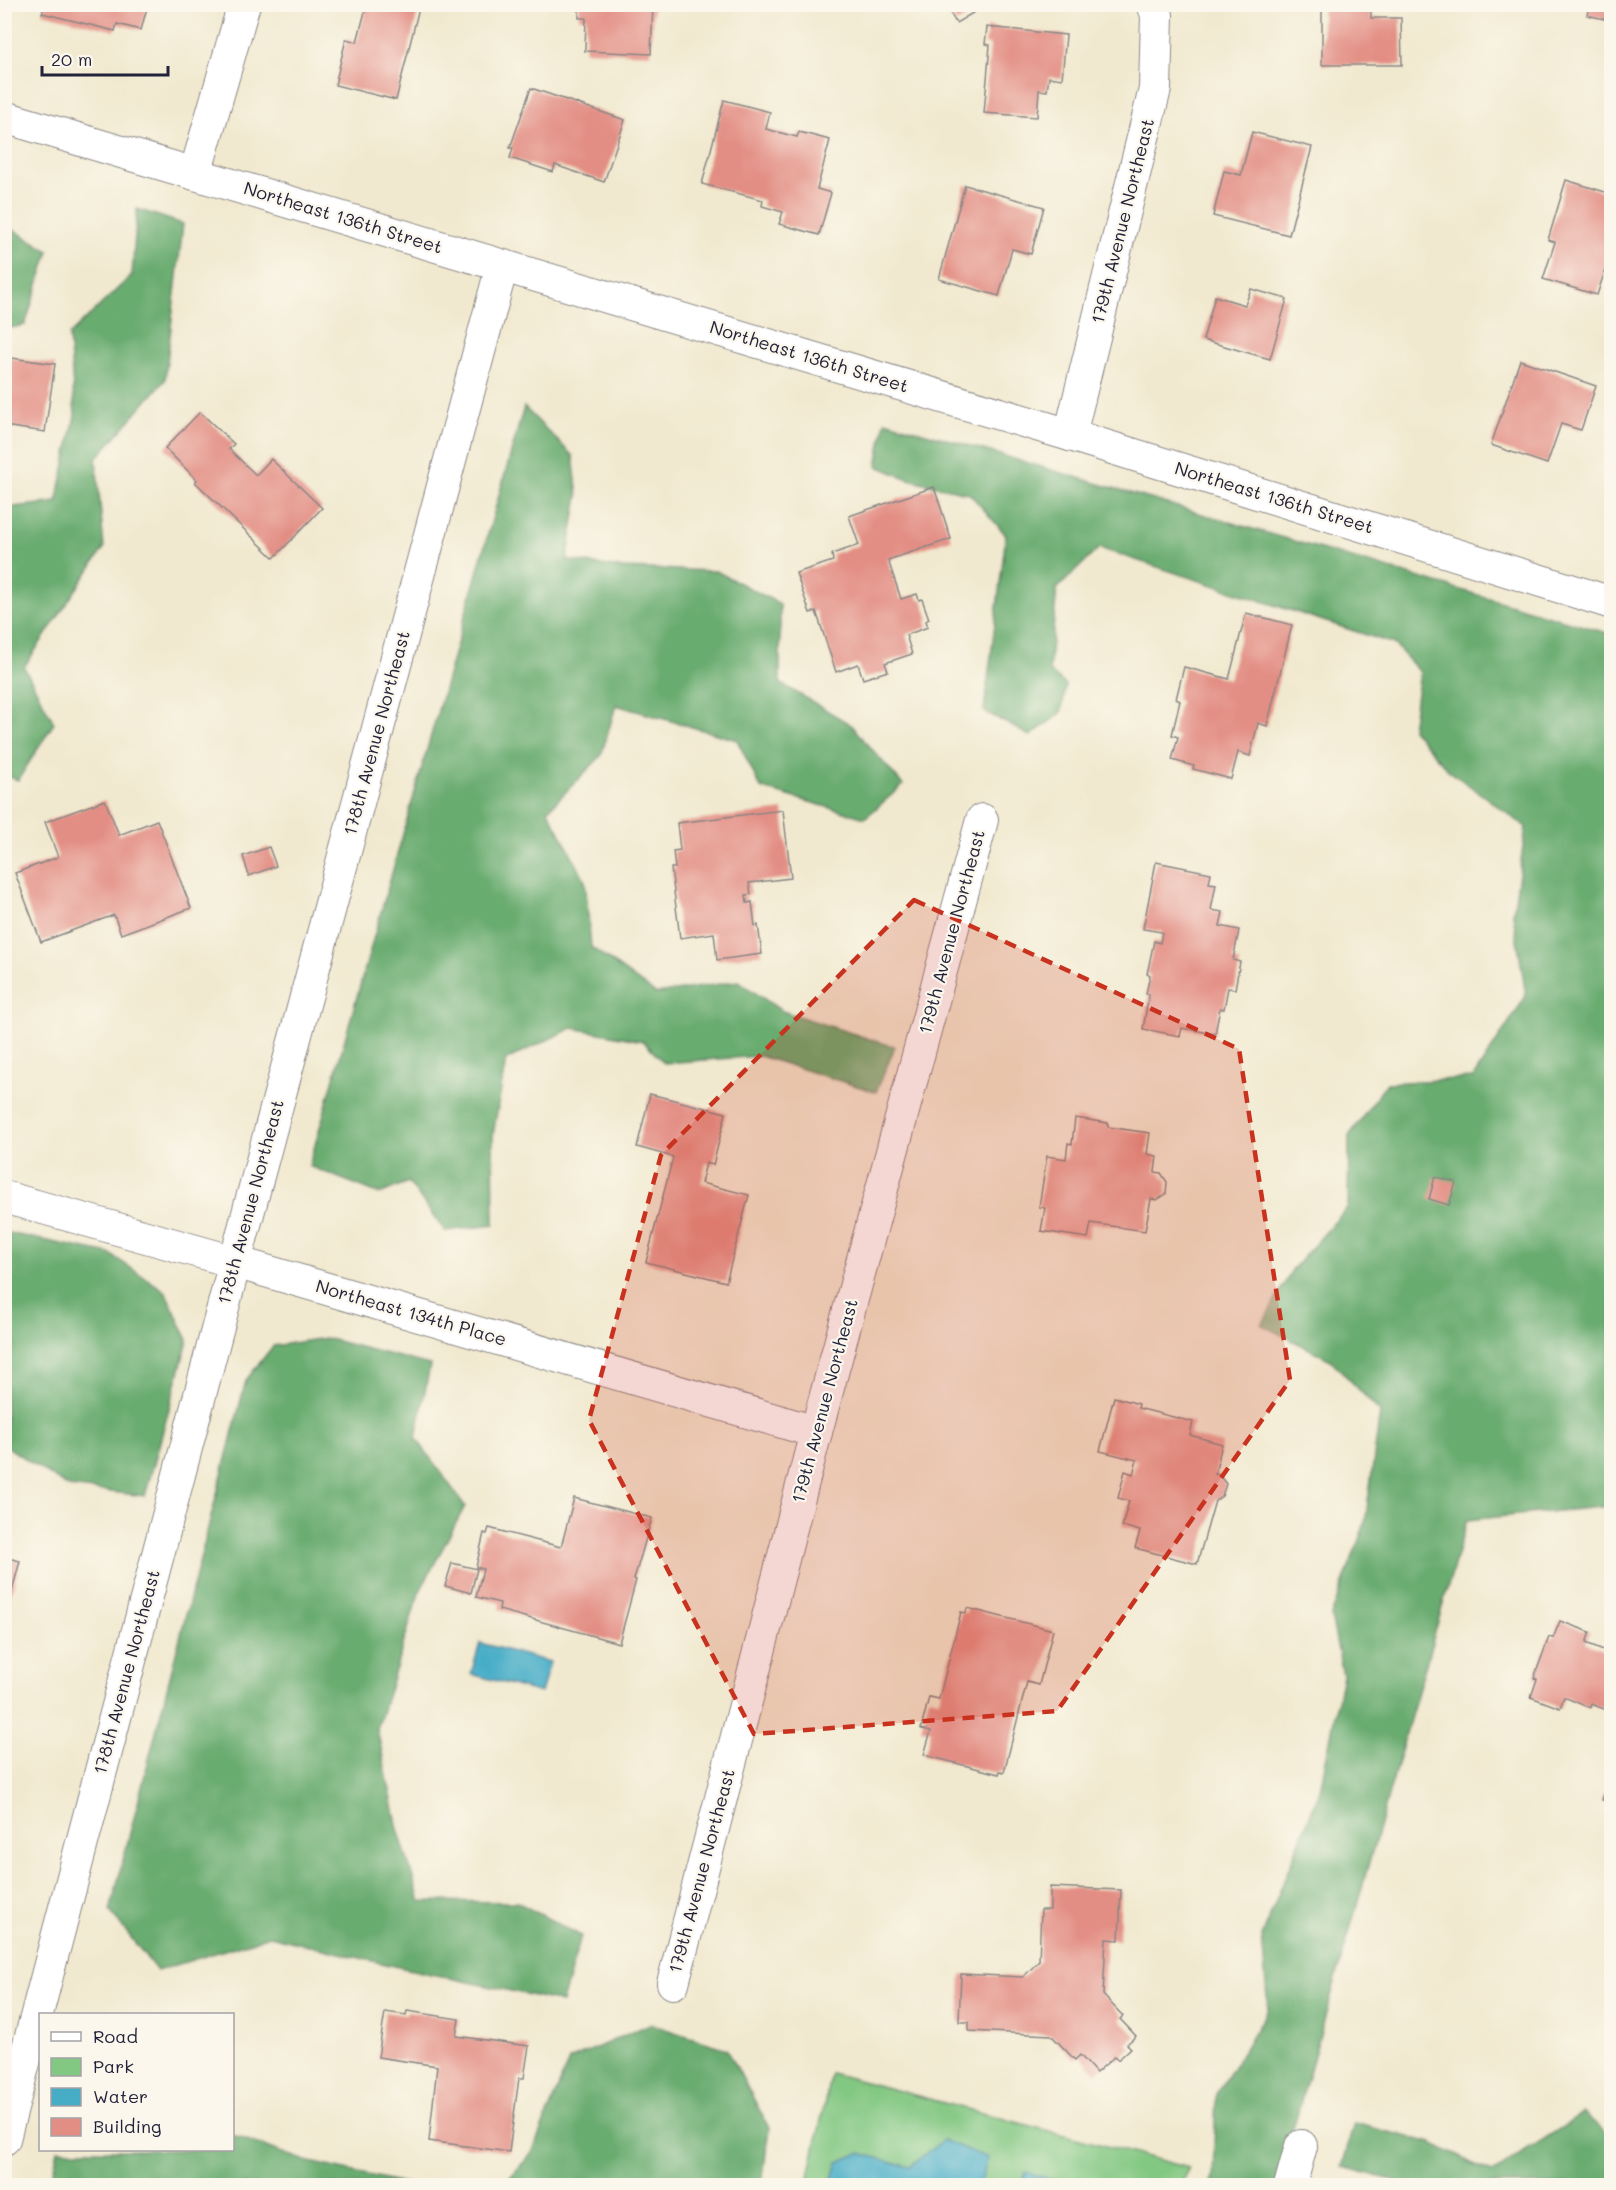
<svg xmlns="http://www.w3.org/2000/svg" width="1616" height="2190" viewBox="0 0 1616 2190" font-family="Mali,sans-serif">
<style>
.green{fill:#82c782;stroke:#52745e;stroke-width:1.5}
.forest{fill:#69ac70;stroke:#466756;stroke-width:1.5}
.water{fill:#47adc7;stroke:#346881;stroke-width:1.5}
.building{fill:#e38e84}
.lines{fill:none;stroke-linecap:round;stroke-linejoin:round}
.street-casing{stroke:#8a8685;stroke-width:34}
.street{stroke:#fff;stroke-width:32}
.marked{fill:#c8321e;fill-opacity:0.2;stroke:#c8321e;stroke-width:4.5;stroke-dasharray:12 8;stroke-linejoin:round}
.labels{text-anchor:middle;stroke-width:4.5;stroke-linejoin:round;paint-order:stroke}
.street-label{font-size:18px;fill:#22223b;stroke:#fbf7ec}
</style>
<rect width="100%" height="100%" fill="#fbf7ec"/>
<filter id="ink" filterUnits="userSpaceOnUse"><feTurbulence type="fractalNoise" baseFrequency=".0167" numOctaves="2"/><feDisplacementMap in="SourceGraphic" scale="12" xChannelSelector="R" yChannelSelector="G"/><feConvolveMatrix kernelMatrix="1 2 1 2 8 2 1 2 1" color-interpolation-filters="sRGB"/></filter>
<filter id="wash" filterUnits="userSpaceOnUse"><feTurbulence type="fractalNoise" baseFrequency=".008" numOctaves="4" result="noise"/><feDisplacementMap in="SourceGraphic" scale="24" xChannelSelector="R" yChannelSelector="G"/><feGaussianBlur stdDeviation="1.35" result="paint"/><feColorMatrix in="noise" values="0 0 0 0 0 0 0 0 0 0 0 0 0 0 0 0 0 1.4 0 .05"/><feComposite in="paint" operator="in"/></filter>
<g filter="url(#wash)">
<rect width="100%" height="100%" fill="#f1e9cf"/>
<polygon class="green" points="831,2073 1189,2168 1179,2186 807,2186"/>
<g class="forest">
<polygon points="137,209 183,224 165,380 96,459 104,548 24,667 54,723 18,780 4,775 5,508 57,502 75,416 69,335 132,275"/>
<polygon points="4,224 49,251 25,325 5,329"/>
<polygon points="524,407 573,456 578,496 567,560 620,568 716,571 780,604 780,683 850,724 903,785 865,818 761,788 737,740 616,705 601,756 548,810 585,880 591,947 656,994 738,981 782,1011 895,1047 876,1092 760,1056 664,1063 643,1041 572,1028 506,1060 493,1135 494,1225 445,1231 408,1182 380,1194 309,1166"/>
<polygon points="885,421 1611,634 1611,1506 1467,1520 1277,2185 1211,2185 1213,2176 1216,2094 1268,2010 1262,1936 1320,1790 1343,1675 1331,1616 1365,1523 1380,1412 1331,1360 1262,1325 1292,1270 1348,1207 1349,1136 1387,1083 1473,1078 1526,996 1513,914 1526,827 1448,770 1412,729 1420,672 1394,644 1099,548 1057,589 1049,671 1066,685 1061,713 1030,736 984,711 1006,535 970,494 908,479 877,466"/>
<polygon points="4,1232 110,1254 165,1291 188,1340 145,1496 68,1487 6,1446"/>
<polygon points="325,1338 430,1365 416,1438 465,1506 419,1593 377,1729 398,1829 420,1901 517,1902 581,1936 562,2002 389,1965 270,1936 157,1971 110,1911 246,1380 273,1346"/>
<polygon points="650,2024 727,2049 769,2128 762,2185 503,2185 532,2153 569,2060"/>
<polygon points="1584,2113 1611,2138 1611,2185 1412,2185 1342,2167 1354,2123 1432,2143 1492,2173"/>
<polygon points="233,2135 306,2161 412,2185 50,2185 58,2150 232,2150"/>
</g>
<g class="water">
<polygon points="480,1643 550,1662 541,1693 471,1674"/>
<polygon points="943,2140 988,2158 980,2185 831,2185 838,2162 860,2153 910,2167"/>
<polygon points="1026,2172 1070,2185 1022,2185"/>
</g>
<g id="blocks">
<g class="building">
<polygon points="45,4 148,4 141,30 117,24 115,31 42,13"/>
<polygon points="367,4 420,4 396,100 335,85 346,39 357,42"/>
<polygon points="579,4 653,4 651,54 585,51 586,18 579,18"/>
<polygon points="945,4 988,4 956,23"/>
<polygon points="1322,4 1371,4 1371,18 1401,18 1402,65 1322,65"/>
<polygon points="1590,4 1612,4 1612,21 1587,15"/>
<polygon points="987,27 1066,35 1062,79 1049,77 1047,91 1039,90 1037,117 984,113 990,45 985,44"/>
<polygon points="531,88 625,120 604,182 555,165 553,172 510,158 513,148 510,148"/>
<polygon points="724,100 770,112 766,129 797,137 799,132 830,140 817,189 831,193 819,235 779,224 783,212 762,206 763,200 702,184"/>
<polygon points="1252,132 1312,147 1289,235 1213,216 1224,171 1241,175"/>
<polygon points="1566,180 1612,194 1612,249 1597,295 1543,279 1555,242 1548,240"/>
<polygon points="965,185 1044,207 1031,254 1012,249 999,296 939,279"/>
<polygon points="1251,289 1287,299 1270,359 1203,340 1215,296 1245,305"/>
<polygon points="4,357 55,364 45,432 4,426"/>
<polygon points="1520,360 1596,386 1581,430 1561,424 1547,464 1491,445"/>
<polygon points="200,412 234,444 229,449 256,475 271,459 322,508 274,558 195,482 197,480 165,448"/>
<polygon points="934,487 951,539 888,560 901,599 917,594 919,600 922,599 929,619 926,621 928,627 906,635 912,654 885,663 888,671 863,679 858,664 836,672 816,611 810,613 796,573 833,561 832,554 859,545 849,516"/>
<polygon points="1246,613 1292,625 1267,726 1258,723 1250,756 1238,752 1231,779 1193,769 1194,766 1172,760 1178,737 1172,735 1180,701 1176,699 1184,667 1229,679"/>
<polygon points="105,800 119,835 157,820 191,908 121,934 114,915 41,942 15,873 58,857 45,822"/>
<polygon points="783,810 791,878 749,883 751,894 746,895 747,903 752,902 755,926 758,925 762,954 717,960 714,933 680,938 671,868 675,868 673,851 680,850 677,823"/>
<polygon points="269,847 276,866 249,876 243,856"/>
<polygon points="1156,862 1211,873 1209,883 1216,884 1211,910 1223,912 1220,926 1239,930 1233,960 1240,962 1235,989 1228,988 1224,1009 1220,1008 1215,1034 1182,1028 1180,1036 1143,1029 1149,994 1146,994 1150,975 1147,974 1154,941 1160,943 1162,932 1143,929"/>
<polygon points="650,1094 726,1113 713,1165 706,1163 701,1183 749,1195 726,1282 646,1262 673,1157 637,1147"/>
<polygon points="1075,1118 1108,1123 1108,1127 1150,1133 1147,1154 1157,1156 1155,1172 1161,1173 1167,1182 1166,1194 1157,1200 1151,1199 1145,1231 1091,1223 1088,1238 1041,1231 1045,1208 1039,1207 1047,1156 1066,1159 1068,1143 1072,1144"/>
<polygon points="1435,1177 1456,1182 1449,1205 1429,1199"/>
<polygon points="1114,1397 1139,1404 1138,1408 1193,1422 1190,1435 1222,1444 1215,1474 1219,1475 1226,1484 1222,1496 1215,1501 1197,1564 1135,1548 1140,1531 1122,1526 1129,1501 1118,1498 1125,1471 1133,1474 1137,1460 1100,1451"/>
<polygon points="574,1498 652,1518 634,1579 636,1580 619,1643 499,1610 500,1603 476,1597 483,1569 476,1567 484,1533 487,1534 489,1528 561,1547"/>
<polygon points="4,1557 20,1561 8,1606 4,1605"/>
<polygon points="452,1563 477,1569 471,1593 445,1586"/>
<polygon points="967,1608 1053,1630 1039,1685 1027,1682 1004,1772 1000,1771 999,1774 924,1755 931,1731 921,1729 929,1697 939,1699 961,1612 966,1613"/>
<polygon points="1560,1621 1590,1632 1586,1643 1606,1651 1605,1655 1612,1657 1612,1712 1591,1704 1590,1708 1564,1697 1560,1708 1531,1697 1537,1679 1534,1678 1549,1637 1553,1638"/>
<polygon points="1611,1774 1612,1774 1612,1803 1602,1800"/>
<polygon points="1050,1887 1121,1890 1119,1940 1106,1939 1103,1995 1123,2016 1120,2019 1136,2036 1127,2044 1131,2048 1118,2060 1115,2056 1096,2073 1080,2055 1075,2060 1051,2035 969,2031 969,2022 959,2022 961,1974 1023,1977 1039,1961 1041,1910 1050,1910"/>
<polygon points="407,2011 459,2019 456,2036 529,2046 524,2078 519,2078 509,2152 429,2141 437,2066 378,2057 385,2012 406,2015"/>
</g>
</g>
</g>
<g filter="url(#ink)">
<use href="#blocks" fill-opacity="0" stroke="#8a8685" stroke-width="1.5"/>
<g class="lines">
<defs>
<g id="street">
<polyline points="4,117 1070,435 1612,603"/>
<polyline points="195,174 244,4"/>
<polyline points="1070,435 1155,89 1157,15 1153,4"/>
<polyline points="4,1197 235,1262 816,1432"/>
<polyline points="673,1983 816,1432 982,820"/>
<polyline points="4,2139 235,1262 502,266"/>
<polyline points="1290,2186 1301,2146"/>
</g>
</defs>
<use href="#street" class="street-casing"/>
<use href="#street" class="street"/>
</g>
</g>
<path class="marked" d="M914,900L1239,1049L1290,1380L1057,1711L754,1734L589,1420L661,1155Z"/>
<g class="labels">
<g class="street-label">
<text transform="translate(343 218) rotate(17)" y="6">Northeast 136th Street</text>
<text transform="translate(1123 221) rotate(-76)" y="6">179th Avenue Northeast</text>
<text transform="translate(809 357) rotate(17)" y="6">Northeast 136th Street</text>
<text transform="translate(1274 498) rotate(17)" y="6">Northeast 136th Street</text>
<text transform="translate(377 733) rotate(-75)" y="6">178th Avenue Northeast</text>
<text transform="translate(952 932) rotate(-75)" y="6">179th Avenue Northeast</text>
<text transform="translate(251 1202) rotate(-75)" y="6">178th Avenue Northeast</text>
<text transform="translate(411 1313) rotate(16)" y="6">Northeast 134th Place</text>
<text transform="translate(825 1401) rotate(-75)" y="6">179th Avenue Northeast</text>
<text transform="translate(127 1672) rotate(-75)" y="6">178th Avenue Northeast</text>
<text transform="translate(702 1871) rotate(-75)" y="6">179th Avenue Northeast</text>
</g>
</g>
<rect width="1616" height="2190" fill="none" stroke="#fbf7ec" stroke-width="24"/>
<rect x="39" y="2013" width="195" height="138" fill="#fbf7ec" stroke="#a4a2a5" stroke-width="1.5"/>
<rect x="51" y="2032" width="30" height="9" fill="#ffffff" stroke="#a4a2a5" stroke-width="1.5"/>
<text x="93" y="2043" font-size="18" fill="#22223b">Road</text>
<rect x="51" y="2058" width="30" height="18" fill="#82c782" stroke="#a4a2a5" stroke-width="1.5"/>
<text x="93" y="2073" font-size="18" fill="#22223b">Park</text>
<rect x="51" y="2088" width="30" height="18" fill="#47adc7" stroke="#a4a2a5" stroke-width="1.5"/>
<text x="93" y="2103" font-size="18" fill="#22223b">Water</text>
<rect x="51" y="2118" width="30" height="18" fill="#e38e84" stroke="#a4a2a5" stroke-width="1.5"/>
<text x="93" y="2133" font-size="18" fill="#22223b">Building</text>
<path d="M42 66v9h126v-9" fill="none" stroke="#22223b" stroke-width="3"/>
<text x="51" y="66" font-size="18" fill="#22223b" stroke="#fbf7ec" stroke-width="4.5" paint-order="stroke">20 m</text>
</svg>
